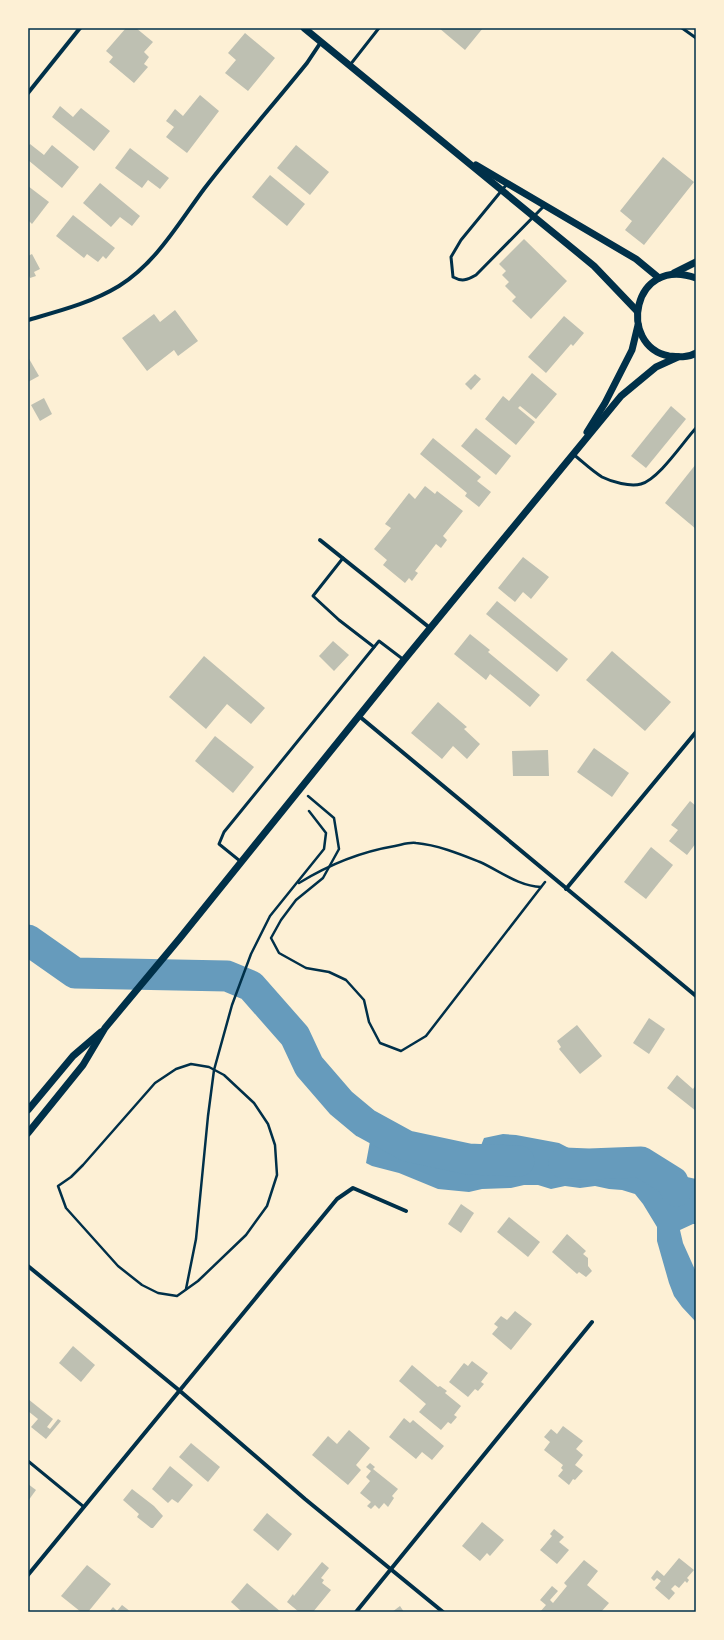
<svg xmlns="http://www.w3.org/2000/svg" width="724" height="1640" viewBox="0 0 724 1640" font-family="'Fira Sans',sans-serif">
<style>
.water{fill:#669bbc}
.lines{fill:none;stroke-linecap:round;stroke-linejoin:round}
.river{stroke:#669bbc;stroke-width:31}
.building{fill:#bec0b2}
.path{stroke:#003049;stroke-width:2.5}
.service{stroke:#003049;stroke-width:3}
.minor{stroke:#003049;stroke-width:4}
.tertiary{stroke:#003049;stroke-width:7}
.neatline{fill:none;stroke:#003049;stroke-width:1.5}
</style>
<rect width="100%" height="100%" fill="#fdf0d5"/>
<polygon class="water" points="503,1134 516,1135 559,1143 594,1161 608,1164 662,1165 676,1168 687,1177 696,1179 696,1224 693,1224 680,1230 683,1243 696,1272 696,1322 682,1307 674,1296 669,1283 657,1241 657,1227 643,1204 635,1194 622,1190 609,1189 595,1186 580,1188 565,1186 551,1189 538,1185 524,1185 511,1188 482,1189 469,1192 438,1189 399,1173 372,1166 366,1163 371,1136 405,1154 468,1167 474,1163 484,1138"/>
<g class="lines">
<g class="river">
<polyline points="28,940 75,973 227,976 251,986 295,1036 309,1066 341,1103 365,1123 407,1146 468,1159 519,1161"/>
<polyline points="564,1163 589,1164 641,1162 673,1182 676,1191"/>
</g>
</g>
<g class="building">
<polygon points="126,28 136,28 153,42 144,52 149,57 144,64 148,67 134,83 109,62 113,57 106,51"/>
<polygon points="439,28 483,28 465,50"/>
<polygon points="245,33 275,58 248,91 225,73 236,60 228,53"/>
<polygon points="200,95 219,111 187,153 166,137 174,127 166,121 175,109 183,116"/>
<polygon points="60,106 73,117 81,108 110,131 94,151 52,117"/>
<polygon points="30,144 44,155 52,145 79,167 62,188 28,160 28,147"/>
<polygon points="296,145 329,172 310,195 277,168"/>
<polygon points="130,148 169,178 160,189 148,180 142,188 115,168"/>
<polygon points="663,157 694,182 644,245 625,230 632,221 620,211"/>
<polygon points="270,175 305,204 287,226 252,197"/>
<polygon points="100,183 140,216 132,226 120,217 111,227 83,203"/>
<polygon points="28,186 49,202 32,224 28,220"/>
<polygon points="73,215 115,248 106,259 103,256 98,262 87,254 84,258 56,236"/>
<polygon points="524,239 567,281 531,319 512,301 516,297 505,286 509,282 502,275 506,271 499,264"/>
<polygon points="32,254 40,269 34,272 36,276 30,278 28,274 28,256"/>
<polygon points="175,310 198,341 178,356 174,350 147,371 122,338 154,314 160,322"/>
<polygon points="564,316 584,333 573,346 571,344 546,373 528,357"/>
<polygon points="28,357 39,376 28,382"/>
<polygon points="532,373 557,394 536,419 520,406 518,408 535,422 516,445 485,419 503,396 509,401"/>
<polygon points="475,374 481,379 471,390 465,384"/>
<polygon points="44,398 52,414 40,421 31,405"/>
<polygon points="671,406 686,419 646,468 631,456"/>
<polygon points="476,428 511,456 496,475 461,446"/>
<polygon points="433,438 481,477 477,481 491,492 479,507 465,496 467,493 420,454"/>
<polygon points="696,464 696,529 665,503"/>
<polygon points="425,486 435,494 437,491 463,511 443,536 447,540 441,548 436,544 415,571 418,573 412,581 409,578 405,583 383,565 387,560 374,549 391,528 385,524 409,493 415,499"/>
<polygon points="523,557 549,577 531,599 523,592 515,602 498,588"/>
<polygon points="497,601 568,659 557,672 486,614"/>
<polygon points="470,634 490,650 488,652 540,695 530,707 490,674 486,680 454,654"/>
<polygon points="333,641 349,655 334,671 319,656"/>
<polygon points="612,651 671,702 645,731 586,680"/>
<polygon points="204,656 265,708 251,724 227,704 206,729 169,697"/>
<polygon points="438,702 467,727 464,729 480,744 467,759 453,746 442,759 411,733"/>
<polygon points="215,736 254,767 233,793 195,761"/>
<polygon points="594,748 629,773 612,797 577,772"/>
<polygon points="548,750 549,776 513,776 512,751"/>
<polygon points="690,801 696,806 696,843 687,855 669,841 678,830 671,825"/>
<polygon points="651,847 673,865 646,899 624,882"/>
<polygon points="649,1018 665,1029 649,1054 633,1043"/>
<polygon points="577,1025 602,1056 580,1074 559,1049 561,1047 557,1041"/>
<polygon points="677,1075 693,1089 696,1085 696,1111 667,1088"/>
<polygon points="461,1204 474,1213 461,1233 448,1224"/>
<polygon points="509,1217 540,1242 528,1257 497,1232"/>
<polygon points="567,1234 586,1251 583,1254 588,1258 588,1266 592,1271 586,1277 579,1272 577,1274 552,1252"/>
<polygon points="515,1311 532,1324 511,1350 492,1334 498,1327 494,1324 501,1316 507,1320"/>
<polygon points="73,1346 95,1365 81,1382 59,1363"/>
<polygon points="472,1361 488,1373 481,1382 484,1384 478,1391 475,1389 468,1397 449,1382 464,1363 468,1366"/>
<polygon points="412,1365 438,1387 440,1386 447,1391 445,1393 461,1406 454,1415 457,1417 451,1424 448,1422 441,1430 419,1412 426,1404 399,1381"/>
<polygon points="28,1399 53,1419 47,1427 50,1429 58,1419 61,1421 46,1439 31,1427 38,1419 28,1411"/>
<polygon points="404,1418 410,1423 413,1420 444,1446 432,1460 422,1452 416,1459 389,1437"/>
<polygon points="563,1426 583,1441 576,1449 583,1455 575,1465 583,1471 575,1480 573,1479 569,1485 558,1476 563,1470 561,1468 563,1465 544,1450 550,1442 544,1437 551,1429 557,1434"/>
<polygon points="349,1430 370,1448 356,1465 361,1470 348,1485 312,1455 328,1436 337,1444"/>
<polygon points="191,1443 220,1467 208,1482 179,1457"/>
<polygon points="370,1463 375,1467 373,1469 398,1489 392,1496 394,1498 388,1507 384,1503 379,1509 375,1505 371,1509 367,1506 371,1502 360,1493 370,1481 366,1477 371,1471 366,1467"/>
<polygon points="170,1466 193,1485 178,1503 172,1499 168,1503 152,1489"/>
<polygon points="28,1484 36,1490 28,1501"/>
<polygon points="132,1489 154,1506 163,1516 153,1528 151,1528 137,1517 139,1514 123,1500"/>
<polygon points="267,1513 292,1534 278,1551 253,1530"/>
<polygon points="482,1522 504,1540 490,1556 487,1553 480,1561 462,1546"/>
<polygon points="554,1529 564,1537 559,1542 569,1550 557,1564 540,1550 552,1536 550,1534"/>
<polygon points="679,1558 694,1570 687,1578 689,1580 687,1583 685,1581 679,1588 675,1585 671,1589 675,1593 669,1600 655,1588 661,1581 657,1578 654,1581 651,1578 657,1570 664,1576"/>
<polygon points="584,1560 598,1571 587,1585 609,1603 601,1612 540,1612 546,1605 540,1600 552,1586 558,1591 550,1600 553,1603 567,1586 564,1583"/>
<polygon points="322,1562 329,1568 321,1578 324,1580 322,1583 331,1590 313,1612 299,1612 287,1602 293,1594 294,1596"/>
<polygon points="87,1565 111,1584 88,1612 81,1612 61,1596"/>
<polygon points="247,1583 281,1612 242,1612 231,1602"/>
<polygon points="122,1605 131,1612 109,1612 113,1607 117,1611"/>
<polygon points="400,1606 404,1612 392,1612"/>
</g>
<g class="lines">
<g class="path">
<polyline points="308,796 334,818 339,849 323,878 296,900 281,920 271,938 279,953 306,968 329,972 346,980 364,1000 369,1022 380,1043 401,1051 426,1036 545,882"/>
<path d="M299,883C330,864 359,852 395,846C401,845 409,842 416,843C438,845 460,854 480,862C500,871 518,886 541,887"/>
<polygon points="191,1064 209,1067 224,1075 254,1103 268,1124 275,1145 277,1175 267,1206 246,1235 198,1281 177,1296 158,1293 142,1285 118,1266 66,1208 58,1186 71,1177 83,1165 155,1083 176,1069"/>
<polyline points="186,1289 196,1239 208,1116 214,1070 232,1005 251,954 270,916 324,849 326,833 309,811"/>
</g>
<g class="service">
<polyline points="682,28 696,38"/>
<polyline points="350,65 379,28"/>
<path d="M507,184L461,240L451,257L453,277C462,282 467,280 476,275L544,206"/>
<path d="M573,454C583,462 592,471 602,477C612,482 630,487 641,484C659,479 683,442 696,428"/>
<polyline points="343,558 313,596 339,620 374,647"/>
<polyline points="240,861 219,844 224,832 379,641 404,660"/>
<polyline points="28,1461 84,1507"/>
</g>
<g class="minor">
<polyline points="28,93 80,28"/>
<path d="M28,320C59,311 91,303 119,286C156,263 178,224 204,189C237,146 273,105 307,63L321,42"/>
<polyline points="320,540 430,628"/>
<polyline points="359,716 696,996"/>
<polyline points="566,889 696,732"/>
<polyline points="28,1266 180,1391 305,1499 443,1612"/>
<polyline points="28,1575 337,1199 353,1188 406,1211"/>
<polyline points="356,1612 592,1322"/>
</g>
<g class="tertiary">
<polyline points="304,28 594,266 637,311"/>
<polyline points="476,165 636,259 659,278"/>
<polyline points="674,273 696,262"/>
<path d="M696,278C632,255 617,346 669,356C678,357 688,358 696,353"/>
<polyline points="587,432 605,403 632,350 638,325"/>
<polyline points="28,1110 73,1056 101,1032"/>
<polyline points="28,1133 83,1065 105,1028 180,938 404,660 621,396 656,367 678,357"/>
</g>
</g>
<rect width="724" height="1640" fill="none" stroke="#fdf0d5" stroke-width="58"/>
<rect x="29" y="29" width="666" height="1582" class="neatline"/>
</svg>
